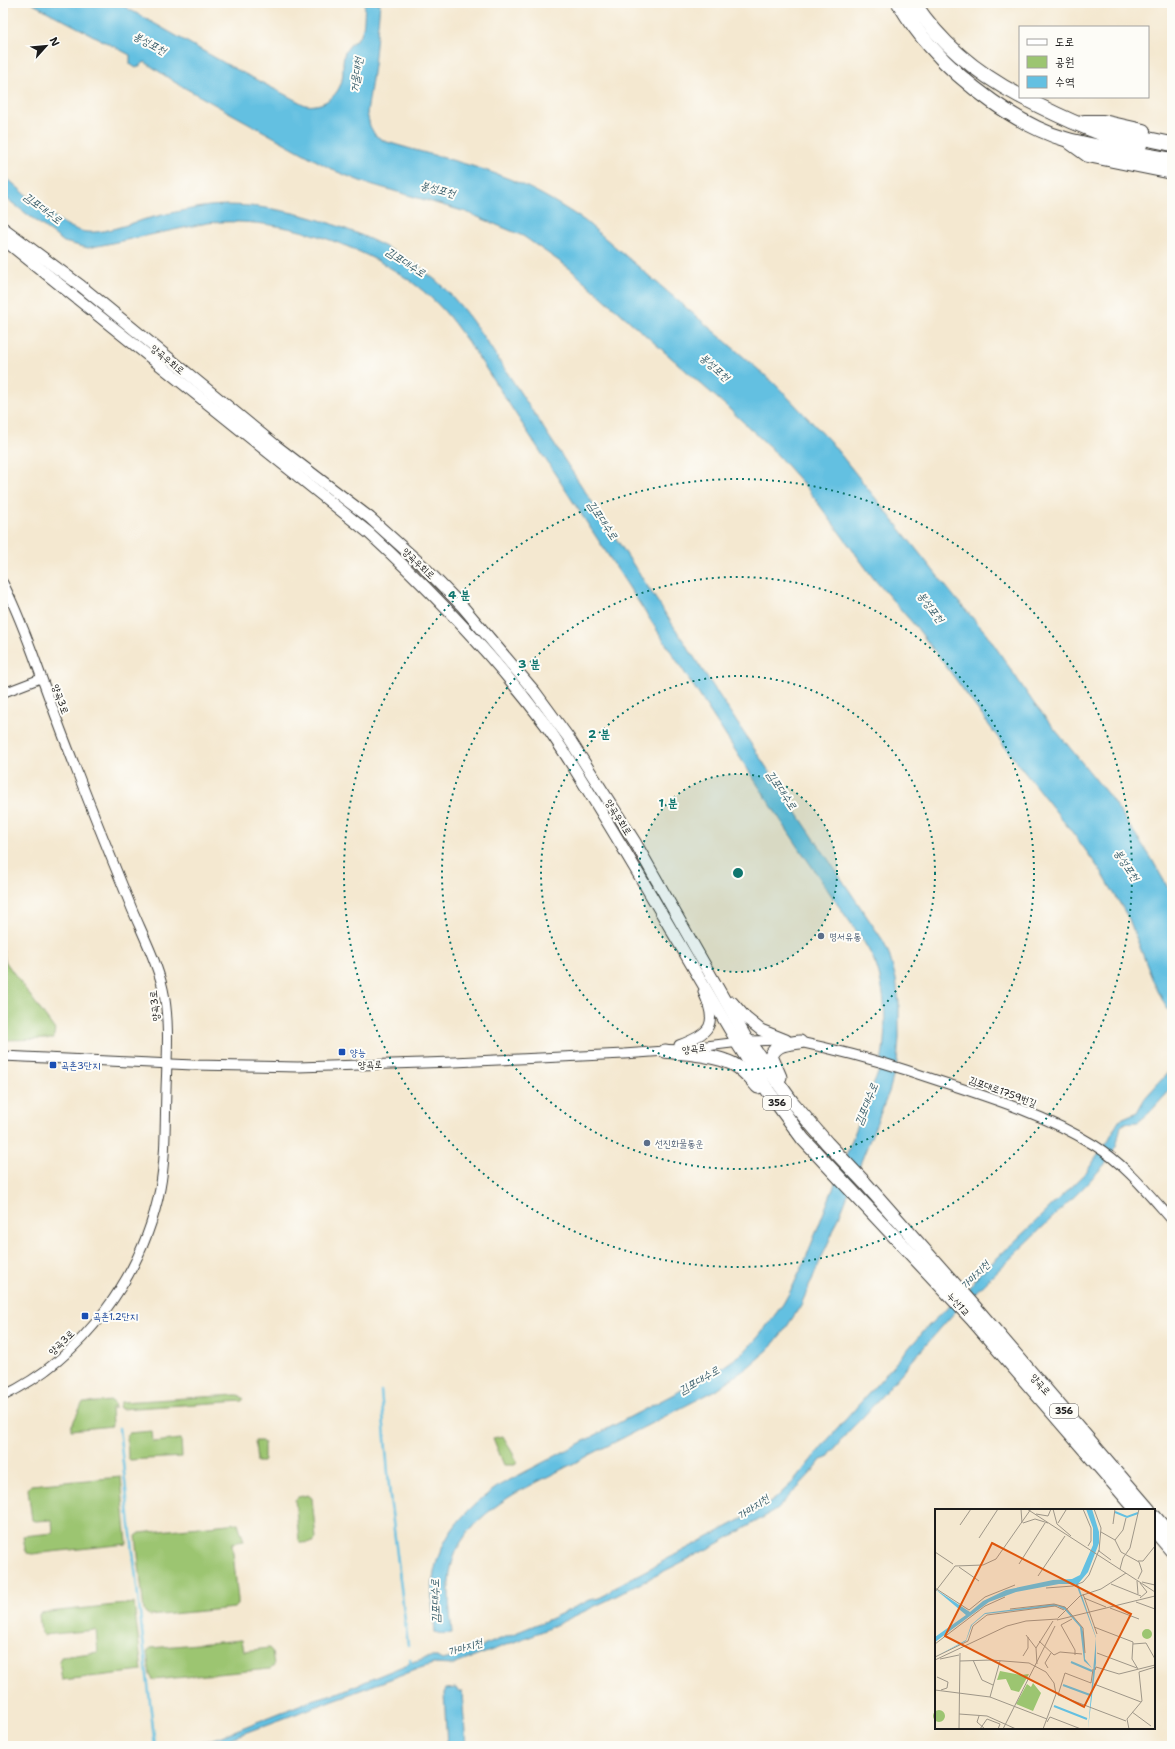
<svg xmlns="http://www.w3.org/2000/svg" width="1175" height="1749" viewBox="0 0 1175 1749" font-family="'Shantell Sans','Poor Story',sans-serif">
<style>
.green{fill:#9cc571;stroke:#5c7046}
.water{fill:#64c0e1;stroke:#406e7e}
.lines{fill:none;stroke-linecap:round;stroke-linejoin:round}
.stream{stroke:#64c0e1;stroke-width:2.5}
.minor-casing{stroke:#3c3b37;stroke-width:10}
.tertiary-casing{stroke:#3c3b37;stroke-width:11}
.secondary-casing{stroke:#3c3b37;stroke-width:13}
.trunk-casing{stroke:#3c3b37;stroke-width:15}
.motorway-casing{stroke:#3c3b37;stroke-width:16}
.minor{stroke:#fff;stroke-width:8}
.tertiary{stroke:#fff;stroke-width:9}
.secondary{stroke:#fff;stroke-width:11}
.trunk{stroke:#fff;stroke-width:13}
.motorway{stroke:#fff;stroke-width:14}
.ring{fill:none;stroke:#0f766e;stroke-width:2;stroke-dasharray:2 4}
.service-dot{fill:#5c6f8a;stroke:#fdfcf7;stroke-width:1.5}
.transit-dot{fill:#1a4fb4;stroke:#fdfcf7;stroke-width:1.5}
.labels{text-anchor:middle;stroke-width:4;stroke-linejoin:round;paint-order:stroke}
.shield{fill:#fdfcf7;stroke:#605f5e;stroke-width:1}
.shield-label{font-size:9px;font-weight:bold;fill:#1c1c1c}
.street-label{font-size:10px;fill:#1c1c1c;stroke:#fdfcf7}
.service-label{font-size:10px;fill:#4e5e75;stroke:#fdfcf7;text-anchor:start}
.transit-label{font-size:10px;fill:#164399;stroke:#fdfcf7;text-anchor:start}
.water-label{font-size:11px;font-style:italic;fill:#395e6b;stroke:#fdfcf7}
.inset-river{fill:none;stroke:#64c0e1;stroke-width:2}
.inset-road{fill:none;stroke:#9e9688;stroke-width:1}
.view{fill:#de560d;fill-opacity:0.15;stroke:#de560d;stroke-width:2}
.inset-edge{fill:none;stroke:#1c1c1c;stroke-width:2}
.centre{fill:#0f766e;stroke:#fdfcf7;stroke-width:2}
.ring-label{font-size:12px;text-anchor:middle;font-weight:bold;fill:#0f766e;stroke:#fdfcf7;stroke-width:4;stroke-linejoin:round;paint-order:stroke}
</style>
<rect width="100%" height="100%" fill="#fdfcf7"/>
<filter id="ink" filterUnits="userSpaceOnUse"><feTurbulence type="fractalNoise" baseFrequency=".025" numOctaves="2"/><feDisplacementMap in="SourceGraphic" scale="8" xChannelSelector="R" yChannelSelector="G"/><feConvolveMatrix kernelMatrix="1 2 1 2 8 2 1 2 1" color-interpolation-filters="sRGB"/></filter>
<filter id="wash" filterUnits="userSpaceOnUse"><feTurbulence type="fractalNoise" baseFrequency=".012" numOctaves="4" result="noise"/><feDisplacementMap in="SourceGraphic" scale="16" xChannelSelector="R" yChannelSelector="G"/><feGaussianBlur stdDeviation="0.9" result="paint"/><feColorMatrix in="noise" values="0 0 0 0 0 0 0 0 0 0 0 0 0 0 0 0 0 1.4 0 .05"/><feComposite in="paint" operator="in"/></filter>
<g filter="url(#wash)">
<rect width="100%" height="100%" fill="#f4e8d0"/>
<g class="green">
<polygon points="3,951 5,961 55,1030 53,1039 3,1040"/>
<polygon points="235,1395 239,1395 244,1399 242,1401 121,1409 119,1407 121,1402"/>
<polygon points="112,1401 114,1403 115,1408 111,1408 112,1426 71,1430 71,1427 82,1404 84,1403"/>
<polygon points="152,1431 153,1442 181,1439 182,1457 130,1460 128,1458 127,1436 129,1433"/>
<polygon points="503,1436 517,1461 515,1465 504,1465 493,1438"/>
<polygon points="255,1441 262,1441 264,1443 264,1460 263,1462 257,1462"/>
<polygon points="121,1477 127,1544 32,1554 27,1553 25,1549 23,1536 53,1533 52,1520 35,1521 32,1520 28,1489 31,1485"/>
<polygon points="308,1495 312,1498 316,1539 313,1542 302,1543 299,1540 295,1500 298,1497"/>
<polygon points="238,1523 244,1541 232,1543 238,1600 238,1605 234,1608 150,1616 144,1611 136,1536 140,1533"/>
<polygon points="134,1603 142,1671 62,1680 59,1661 61,1657 98,1652 96,1630 43,1635 41,1633 39,1615 40,1613"/>
<polygon points="242,1640 244,1651 269,1648 272,1651 274,1666 270,1669 153,1680 150,1675 147,1651 151,1648"/>
</g>
<g class="water">
<path d="M31,3H118L228,65L305,105C322,108 338,97 342,80C344,72 342,63 344,55C348,44 357,41 361,34C365,25 364,12 365,3H380L374,66L367,113L370,126L375,135L384,141C422,153 461,161 499,175C530,186 558,203 585,221L774,383L829,440L956,599L986,633L1035,705L1110,797L1150,856L1172,895V1015L1165,1005L1153,981L1129,919L1102,873L1076,837L1007,750L951,673L917,628L874,579L806,487L771,448L725,405L569,268L523,236L466,212L360,181L335,171L176,83L145,62L136,68L130,64V55Z"/>
<path d="M3,175C24,192 56,224 81,231C99,236 128,224 146,219C165,214 184,210 202,207C275,196 390,235 443,287C469,312 488,344 508,374L780,788L884,942L889,954L896,979L899,1003V1038L897,1063L889,1092L832,1234L801,1305L786,1328L769,1349L748,1367L716,1390L514,1494C476,1518 447,1544 449,1593C449,1607 451,1620 452,1633L441,1634L435,1632C434,1618 431,1603 432,1589C435,1541 462,1511 500,1485L716,1372L743,1353L759,1336L783,1304L792,1288L804,1263L880,1068C887,1036 887,996 876,965C867,943 851,924 838,905C813,868 787,831 763,793C668,647 573,501 477,355C462,334 448,312 429,296C374,247 280,215 207,223L88,248L64,242L3,196Z"/>
<polygon points="1172,1068 1172,1088 1150,1112 1142,1119 1138,1122 1125,1123 1121,1126 1116,1147 1106,1163 1082,1189 954,1313 863,1417 847,1433 827,1458 821,1460 812,1472 776,1510 721,1542 610,1599 543,1631 453,1665 433,1664 420,1668 209,1746 189,1746 219,1737 312,1700 340,1692 415,1661 430,1657 437,1657 442,1660 456,1657 550,1619 590,1600 599,1598 607,1594 613,1588 759,1510 775,1499 794,1481 824,1444 931,1323 967,1290 978,1276 1032,1225 1087,1171 1109,1139 1119,1120 1137,1112 1145,1098"/>
<polygon points="457,1688 459,1692 462,1692 466,1746 447,1746 444,1693 446,1689"/>
</g>
<g class="lines">
<g class="stream">
<polyline points="381,1391 390,1497 408,1645"/>
<polyline points="119,1428 155,1746"/>
<polyline points="410,1659 411,1666"/>
</g>
</g>
</g>
<g filter="url(#ink)">
<g class="lines">
<defs>
<polyline id="minor" points="3,693 42,678"/>
<g id="tertiary">
<path d="M3,583C15,606 24,630 33,654C47,693 61,731 76,769C94,816 113,862 132,909C143,935 157,962 163,989C170,1020 167,1058 166,1089C165,1122 166,1157 160,1189C143,1275 83,1358 3,1396"/>
<path d="M795,1041C833,1049 869,1058 906,1070C970,1092 1036,1109 1094,1145C1125,1164 1148,1193 1172,1220"/>
<path d="M679,1045C711,1033 718,1025 703,992"/>
<polyline points="3,1056 193,1065 298,1067 454,1062 624,1054 665,1051 748,1041 782,1040"/>
</g>
<g id="secondary">
<polyline points="3,228 81,286 276,446 370,518 423,566 463,607 535,692 568,737 635,842 748,1041"/>
<path d="M3,239L369,533C433,592 493,655 545,724C564,750 580,778 597,805C645,883 690,963 737,1042"/>
<polyline points="732,1002 746,1018 761,1030 786,1040"/>
</g>
<g id="trunk">
<polyline points="748,1041 792,1102 827,1143 865,1183 979,1312 1149,1510"/>
<polyline points="737,1042 768,1091 803,1139 972,1319 1135,1508"/>
<path d="M665,1051C686,1054 713,1054 733,1064C743,1069 750,1078 758,1087"/>
<path d="M780,1077L771,1056C777,1043 787,1044 800,1042"/>
<polyline points="1154,1516 1172,1537"/>
<polyline points="1155,1531 1172,1551"/>
</g>
<g id="motorway">
<path d="M899,3C908,18 919,34 931,47C962,83 1019,126 1065,139C1100,149 1137,153 1172,160"/>
<path d="M914,3C940,43 978,74 1020,96"/>
<path d="M1022,97C1058,116 1100,136 1140,145"/>
<polyline points="1084,122 1103,122 1143,131"/>
<polyline points="1129,135 1172,144"/>
<polyline points="1070,142 1088,155 1172,172"/>
</g>
</defs>
<use href="#minor" class="minor-casing"/>
<use href="#tertiary" class="tertiary-casing"/>
<use href="#secondary" class="secondary-casing"/>
<use href="#trunk" class="trunk-casing"/>
<use href="#motorway" class="motorway-casing"/>
<use href="#minor" class="minor"/>
<use href="#tertiary" class="tertiary"/>
<use href="#secondary" class="secondary"/>
<use href="#trunk" class="trunk"/>
<use href="#motorway" class="motorway"/>
</g>
</g>
<circle cx="738" cy="873" r="99" fill="#0f766e" fill-opacity=".12"/>
<g class="ring">
<circle cx="738" cy="873" r="99"/>
<circle cx="738" cy="873" r="197"/>
<circle cx="738" cy="873" r="296"/>
<circle cx="738" cy="873" r="394"/>
</g>
<g class="service-dot">
<circle cx="821" cy="936" r="4"/>
<circle cx="647" cy="1143" r="4"/>
</g>
<g class="transit-dot">
<rect x="338" y="1048" width="8" height="8" rx="2"/>
<rect x="49" y="1061" width="8" height="8" rx="2"/>
<rect x="81" y="1312" width="8" height="8" rx="2"/>
</g>
<g class="labels">
<g class="shield">
<rect x="763" y="1096" width="28" height="14" rx="3"/>
<rect x="1050" y="1404" width="28" height="14" rx="3"/>
</g>
<g class="shield-label">
<text x="777" y="1106">356</text>
<text x="1064" y="1414">356</text>
</g>
<g class="street-label">
<text transform="translate(168 359) rotate(40)" y="4">양곡우회로</text>
<text transform="translate(419 563) rotate(44)" y="4">양곡우회로</text>
<text transform="translate(61 699) rotate(70)" y="4">양곡3로</text>
<text transform="translate(619 817) rotate(58)" y="4">양곡우회로</text>
<text transform="translate(154 1006) rotate(-96)" y="4">양곡3로</text>
<text transform="translate(694 1048) rotate(-7)" y="4">양곡로</text>
<text transform="translate(370 1064) rotate(-2)" y="4">양곡로</text>
<text transform="translate(1003 1091) rotate(20)" y="4">김포대로1759번길</text>
<text transform="translate(959 1304) rotate(48)" y="4">누산1교</text>
<text transform="translate(61 1342) rotate(-44)" y="4">양곡3로</text>
<text transform="translate(1041 1384) rotate(49)" y="4">양곡로</text>
</g>
<g class="service-label">
<text x="829" y="940">명서유통</text>
<text x="655" y="1147">선진화물통운</text>
</g>
<g class="transit-label">
<text x="350" y="1056">양능</text>
<text x="61" y="1069">곡촌3단지</text>
<text x="93" y="1320">곡촌1.2단지</text>
</g>
<g class="water-label">
<text transform="translate(150 43) rotate(29)" y="4">봉성포천</text>
<text transform="translate(356 75) rotate(-82)" y="4">거물대천</text>
<text transform="translate(438 189) rotate(15)" y="4">봉성포천</text>
<text transform="translate(43 208) rotate(37)" y="4">김포대수로</text>
<text transform="translate(406 262) rotate(33)" y="4">김포대수로</text>
<text transform="translate(715 367) rotate(42)" y="4">봉성포천</text>
<text transform="translate(603 520) rotate(56)" y="4">김포대수로</text>
<text transform="translate(931 607) rotate(53)" y="4">봉성포천</text>
<text transform="translate(782 790) rotate(56)" y="4">김포대수로</text>
<text transform="translate(1127 865) rotate(57)" y="4">봉성포천</text>
<text transform="translate(866 1104) rotate(-68)" y="4">김포대수로</text>
<text transform="translate(975 1275) rotate(-45)" y="4">가마지천</text>
<text transform="translate(699 1380) rotate(-30)" y="4">김포대수로</text>
<text transform="translate(753 1507) rotate(-34)" y="4">가마지천</text>
<text transform="translate(435 1601) rotate(-91)" y="4">김포대수로</text>
<text transform="translate(465 1647) rotate(-17)" y="4">가마지천</text>
</g>
</g>
<g transform="translate(935 1509)">
<rect width="220" height="220" fill="#f4e8d0"/>
<path d="M207 125a5 5 0 1 1 10 0a5 5 0 1 1-10 0ZM65,162L86,166L94,165L84,183L76,181L71,170L62,171ZM98,174L106,184L98,202L81,195L92,175L96,178ZM-2 207a6 6 0 1 1 12 0a6 6 0 1 1-12 0Z" fill="#9cc571"/>
<path d="M151,0H157L164,23V34L153,63L143,75L161,128V154L153,220L161,129L141,75H124L81,83L54,93L0,133V128L31,106L0,80L35,103L48,92L71,81L118,71L137,70L145,66L158,36V19ZM119,95L130,98L147,118L149,127L150,150L157,159L149,152L145,118L130,101L122,97L50,105L37,116L31,132L0,148L31,131L36,116L50,104Z" fill="#64c0e1"/>
<path class="inset-river" d="M180,3L192,8L203,4M136,153L157,162M128,176L155,186M119,197L152,210"/>
<path class="inset-road" d="M86,0L87,14M92,0L220,83M118,0L122,15L136,27M148,0L156,19V32L153,37M159,0L166,19L164,42L176,51M101,5L113,7L116,0M88,14L100,10L113,14M123,14L131,1M178,15L180,0M25,16L36,0M166,23L180,31L186,43L204,53L207,62L203,70M44,29L63,0M180,31L188,21L191,9M0,43L18,55M203,52H208L220,37M84,55L110,14M24,58L44,72M185,60L188,49L195,39L204,0M103,67L130,27M202,72L203,85M207,73L220,76M205,74L212,83L205,89M176,75L206,87M0,79L34,101L50,88L80,76M111,79L138,77L148,73L154,66L164,41M0,83L20,57L48,56L61,50L96,0M148,85L162,125M149,89L171,98M201,93L220,100M175,99L204,110M75,100L119,95L130,98L148,119L150,144M123,109L145,87L166,80L191,64M137,110L126,116L140,141V146M122,111L220,87M159,118L198,133L197,150L203,160M91,126L101,139M104,132L119,146L125,143L147,145M0,135L50,97L70,88M198,135L211,134L220,150M162,144L202,159M88,147L93,139V128M0,148L33,132L38,117L52,106L120,97L129,101M5,150L24,146M0,151L72,117L91,112L123,110M38,151L47,171L58,176M25,152L56,151L94,154L111,163L119,174L121,185L108,220M102,155L101,139L118,112M113,159L110,154L116,144M158,160L156,174L130,164L123,186L191,212M160,161L161,158L184,165L220,156M2,168L13,173L12,179L6,181M159,175L206,193M0,181L55,188L112,210M55,188L65,152M197,203L216,217M24,205L52,207L81,220M44,207L42,213L50,220M112,213L115,208L146,220M24,220L25,144M45,220L52,210L65,215L63,220M68,220L120,117M194,220L192,210L207,192L204,163L220,158"/>
<path class="view" d="M57,34L196,105L149,198L10,127Z"/>
<rect width="220" height="220" class="inset-edge"/>
</g>
<circle cx="738" cy="873" r="6" class="centre"/>
<g class="ring-label">
<text x="459" y="599">4 분</text>
<text x="529" y="668">3 분</text>
<text x="599" y="738">2 분</text>
<text x="668" y="807">1 분</text>
</g>
<rect width="1175" height="1749" fill="none" stroke="#fdfcf7" stroke-width="16"/>
<rect x="1019" y="26" width="130" height="72" fill="#fdfcf7" stroke="#a3a29f"/>
<rect x="1027" y="39" width="20" height="6" fill="#ffffff" stroke="#a3a29f"/>
<text x="1055" y="46" font-size="12" fill="#1c1c1c">도로</text>
<rect x="1027" y="56" width="20" height="12" fill="#9cc571" stroke="#a3a29f"/>
<text x="1055" y="66" font-size="12" fill="#1c1c1c">공원</text>
<rect x="1027" y="76" width="20" height="12" fill="#64c0e1" stroke="#a3a29f"/>
<text x="1055" y="86" font-size="12" fill="#1c1c1c">수역</text>
<g transform="translate(46 46) rotate(63)" stroke="#fdfcf7" stroke-width="3" paint-order="stroke">
<path d="M0-3L7 15L0 10L-7 15Z" fill="#1c1c1c"/>
<text y="-6" font-size="11" font-weight="bold" text-anchor="middle" fill="#1c1c1c">N</text>
</g>
</svg>
